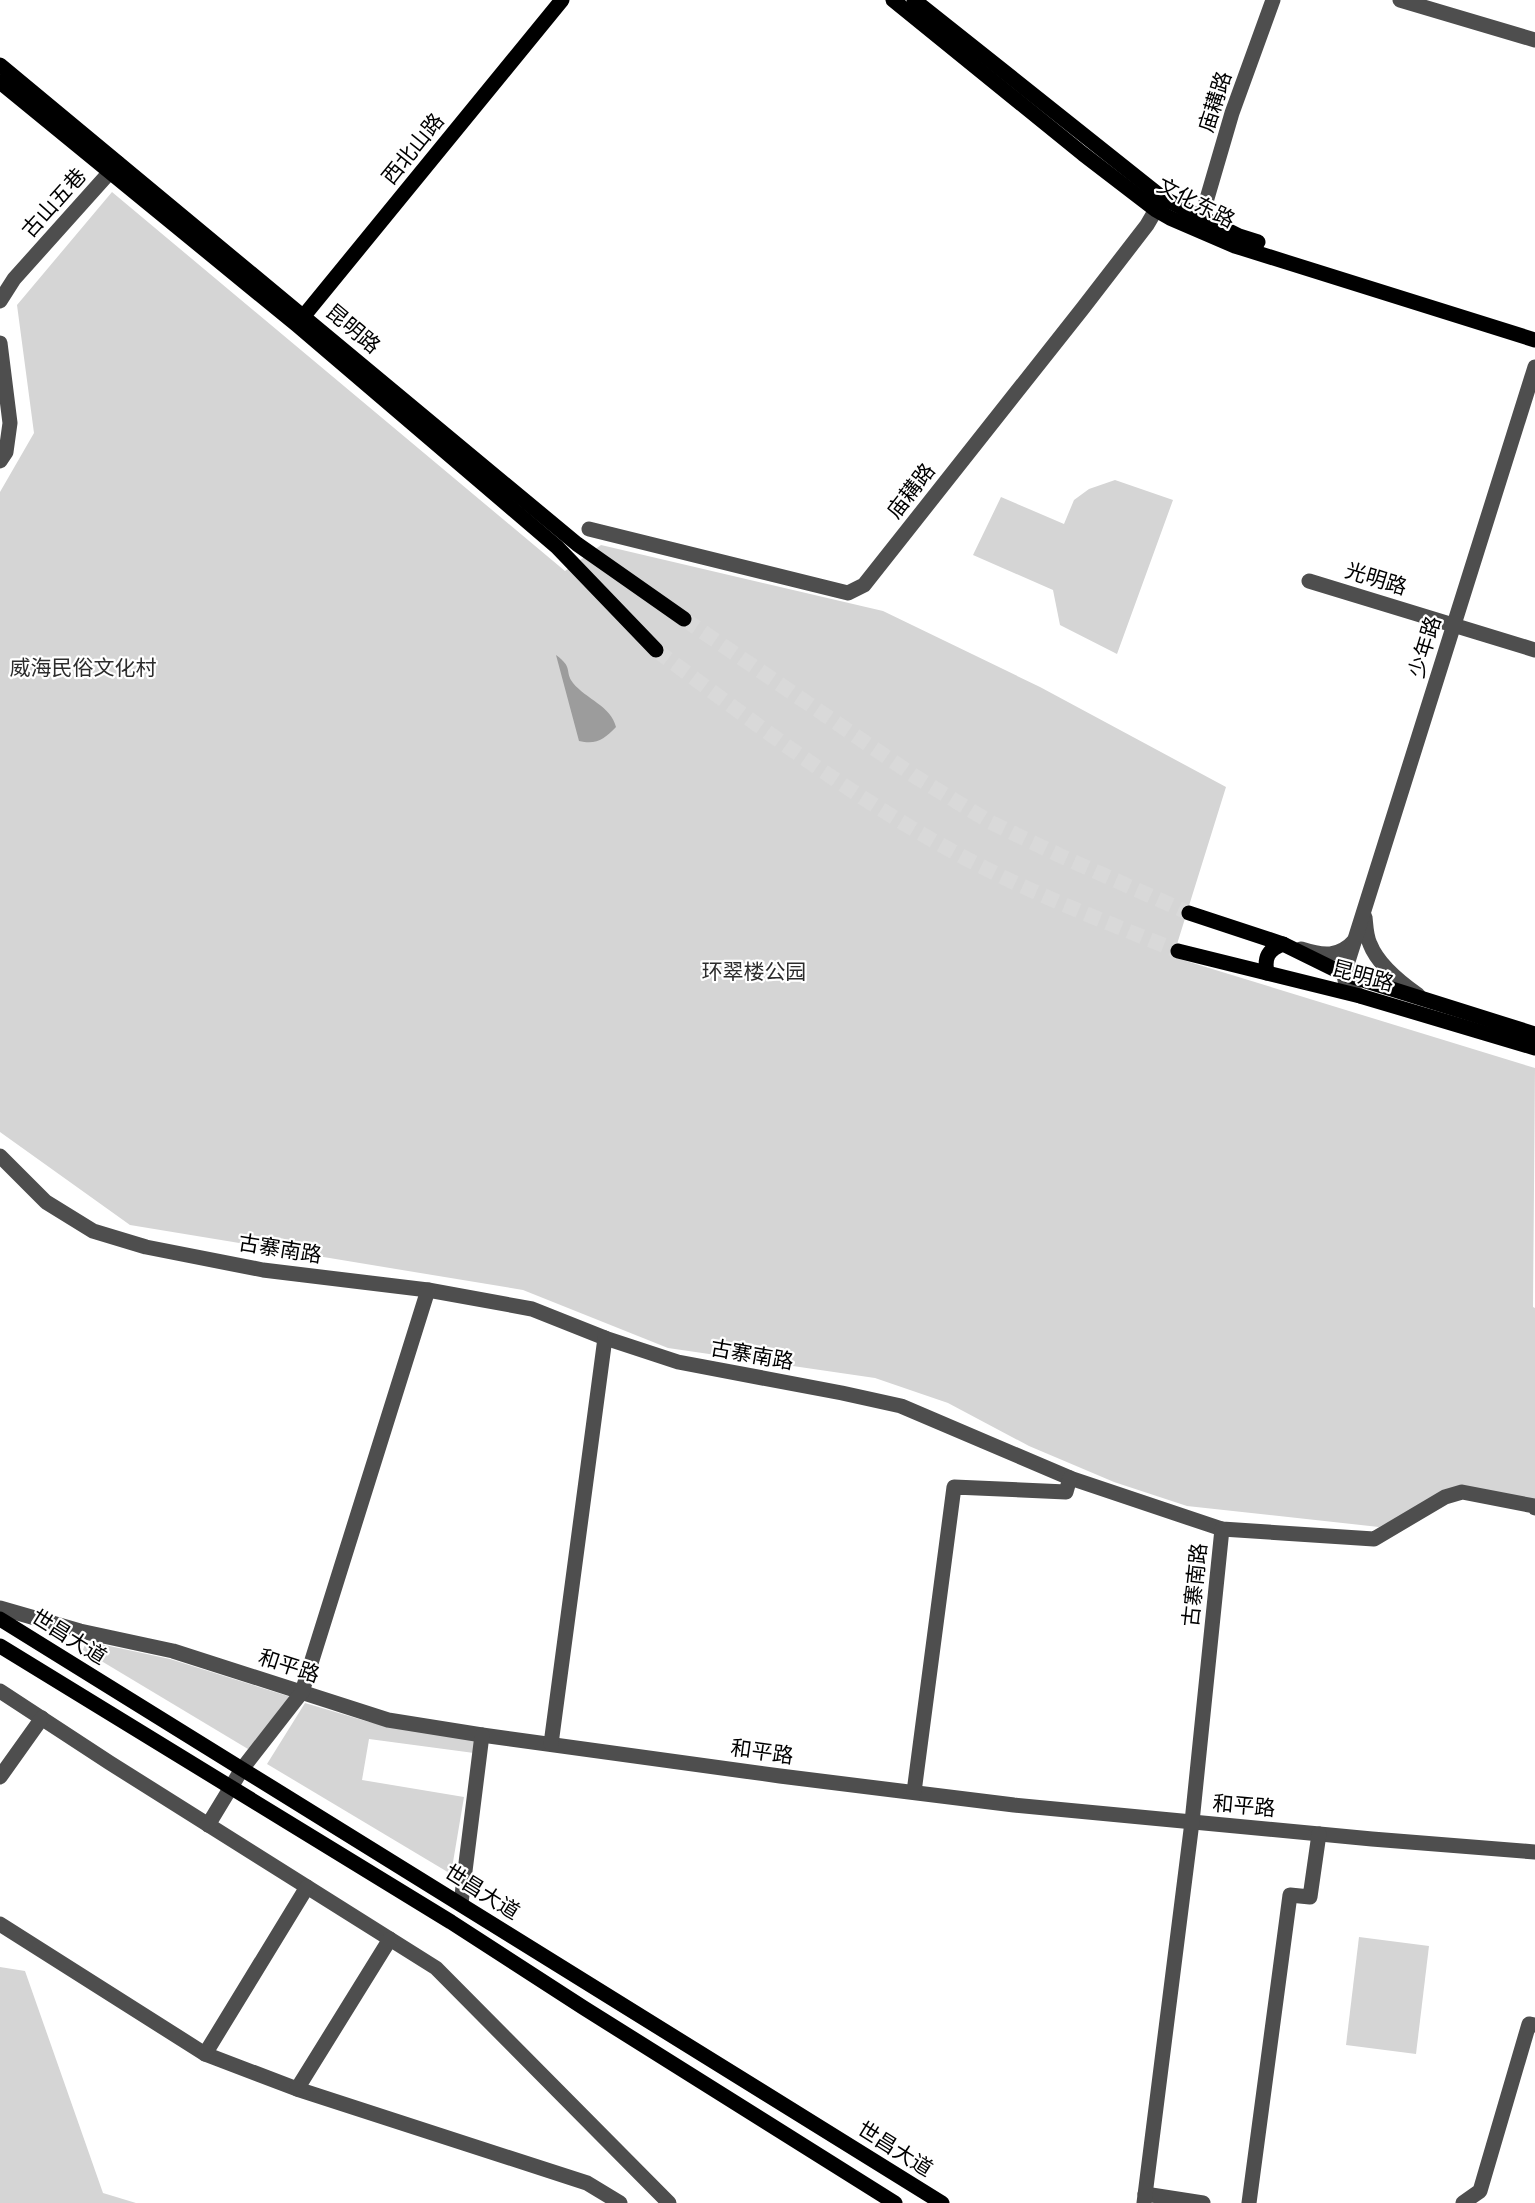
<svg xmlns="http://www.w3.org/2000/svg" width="1535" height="2203" viewBox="0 0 1535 2203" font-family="Poppins,'Noto Sans SC',sans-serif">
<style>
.green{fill:#d5d5d5}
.water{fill:#9c9c9c}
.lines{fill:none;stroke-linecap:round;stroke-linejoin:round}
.major-tunnel{stroke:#d9d9d9;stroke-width:15;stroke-dasharray:15 8;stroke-linecap:butt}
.minor{stroke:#4e4e4e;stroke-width:15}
.major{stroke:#000;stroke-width:15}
.labels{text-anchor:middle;stroke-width:4.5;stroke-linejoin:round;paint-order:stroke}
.street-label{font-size:21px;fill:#000;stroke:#fff}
.park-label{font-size:21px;fill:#2c2c2c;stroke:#fff}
</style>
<rect width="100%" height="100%" fill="#fff"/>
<g class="green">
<polygon points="112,192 565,571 601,545 883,611 1040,687 1226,787 1173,957 1535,1068 1533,1307 1535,1308 1535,1503 1463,1487 1379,1527 1187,1506 1114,1482 1029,1446 948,1403 875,1378 668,1348 523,1290 130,1225 0,1132 0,492 34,433 17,305"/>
<polygon points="1115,480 1173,500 1117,654 1060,625 1053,590 973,555 1001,497 1064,524 1074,500 1089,489"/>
<polygon points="86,1641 170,1659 291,1697 248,1749 83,1650"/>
<polygon points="305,1703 369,1722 476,1739 474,1753 369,1739 362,1780 464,1797 451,1874 267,1764"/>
<polygon points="1359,1937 1429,1946 1416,2054 1346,2045"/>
<polygon points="0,1967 25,1971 103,2193 136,2203 0,2203"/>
</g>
<path class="water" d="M556,655C574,668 564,671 573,683C586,699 611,706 616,727C604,739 597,745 579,741Z"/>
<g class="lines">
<g class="major-tunnel">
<polyline points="684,619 916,777 990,822 1063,857 1189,913"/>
<path d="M656,650C756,724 855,800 965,858C1033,894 1106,922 1178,951"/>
</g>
<g class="minor">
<polyline points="1400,0 1535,40"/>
<polyline points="1201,219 1232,113 1273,0"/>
<polyline points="0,301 14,279 118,163"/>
<polyline points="0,343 10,423 6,452 0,461"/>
<polyline points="589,529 848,593 864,585 1083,308 1147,225 1161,201"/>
<polyline points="1309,581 1535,650"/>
<path d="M1365,917C1366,926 1366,936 1370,944C1378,965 1401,983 1418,995"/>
<path d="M1301,949C1323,956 1339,958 1355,940"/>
<polyline points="1360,996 1346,986 1344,974 1535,367"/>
<polyline points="0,1156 46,1202 93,1231 146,1247 263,1270 428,1290 532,1309 605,1338 678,1362 842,1393 901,1406 1070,1478 1222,1529 1374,1539 1445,1497 1462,1492 1534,1506 1535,1508"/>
<polyline points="0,1608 80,1631 173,1651 388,1720 482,1735 780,1776 1014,1805 1372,1839 1535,1852"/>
<polyline points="0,1691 110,1763 436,1968 669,2203"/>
<polyline points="551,1744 605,1338"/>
<polyline points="0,1777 42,1718"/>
<polyline points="914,1792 954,1487 1066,1492 1070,1478"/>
<polyline points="208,1825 242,1769 302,1692 428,1290"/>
<polyline points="461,1903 482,1735"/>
<polyline points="0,1924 205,2054 297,2089 587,2183 620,2203"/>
<polyline points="205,2054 307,1887"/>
<polyline points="297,2089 390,1939"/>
<polyline points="1145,2194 1203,2203"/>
<polyline points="1144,2203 1192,1822 1222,1529"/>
<polyline points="1249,2203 1290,1895 1310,1897 1319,1834"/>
<polyline points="1463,2203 1480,2191 1529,2024 1535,2025"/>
</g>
<g class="major">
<polyline points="893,0 1083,154 1156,210 1170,218 1235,246 1535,340"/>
<polyline points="914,0 1163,198 1239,236 1258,242"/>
<polyline points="0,65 577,544 684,619"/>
<polyline points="0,82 297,325 557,547 656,650"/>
<polyline points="298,323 562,0"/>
<polyline points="1189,913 1283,944 1344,974 1535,1034"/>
<polyline points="1178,951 1360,996 1535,1048"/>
<path d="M1267,973C1264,957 1268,950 1283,944"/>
<polyline points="0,1619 942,2203"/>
<polyline points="0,1646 451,1922 584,2008 895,2203"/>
</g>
</g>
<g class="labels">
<g class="street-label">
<text transform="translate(1215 102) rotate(-72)" y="7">庙耩路</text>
<text transform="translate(413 149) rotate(-51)" y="7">西北山路</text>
<text transform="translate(54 203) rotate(-48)" y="7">古山五巷</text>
<text transform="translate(1196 203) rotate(27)" y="7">文化东路</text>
<text transform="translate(353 329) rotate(40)" y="7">昆明路</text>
<text transform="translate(911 491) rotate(-52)" y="7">庙耩路</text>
<text transform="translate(1376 579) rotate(17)" y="7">光明路</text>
<text transform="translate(1425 647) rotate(-73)" y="7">少年路</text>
<text transform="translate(1363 976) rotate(15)" y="7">昆明路</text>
<text transform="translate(280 1249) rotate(9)" y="7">古寨南路</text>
<text transform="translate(752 1355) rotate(10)" y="7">古寨南路</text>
<text transform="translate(1195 1585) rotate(-84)" y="7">古寨南路</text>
<text transform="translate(69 1637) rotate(32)" y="7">世昌大道</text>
<text transform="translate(289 1666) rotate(18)" y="7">和平路</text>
<text transform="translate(762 1752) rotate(8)" y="7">和平路</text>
<text transform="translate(1244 1806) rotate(5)" y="7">和平路</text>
<text transform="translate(482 1892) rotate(32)" y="7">世昌大道</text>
<text transform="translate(895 2149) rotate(32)" y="7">世昌大道</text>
</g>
<g class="park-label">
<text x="83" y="675">威海民俗文化村</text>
<text x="754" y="979">环翠楼公园</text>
</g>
</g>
</svg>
